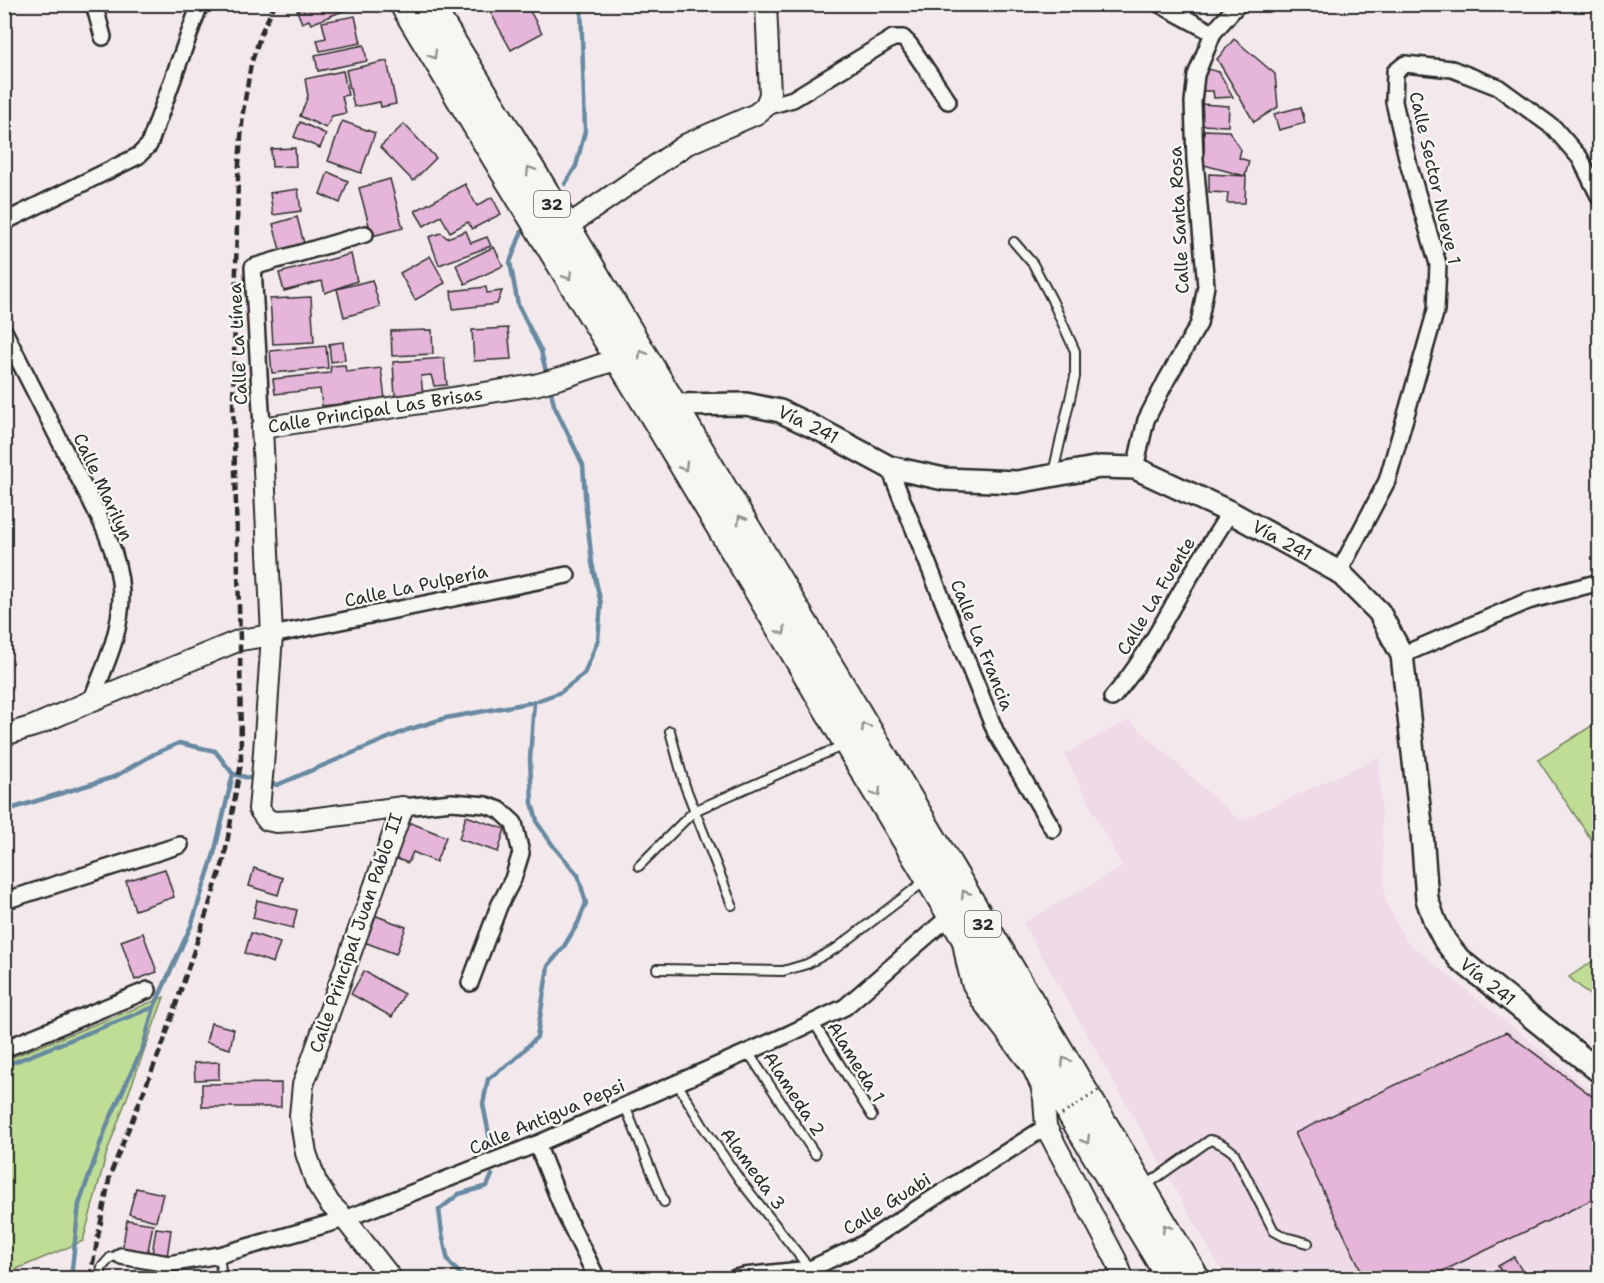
<svg xmlns="http://www.w3.org/2000/svg" width="1604" height="1283" viewBox="0 0 1604 1283" font-family="'Shantell Sans',sans-serif">
<style>
.built{fill:#efdae7}
.green{fill:#c0dd95;stroke:#768460;stroke-width:1.5}
.lines{fill:none;stroke-linecap:round;stroke-linejoin:round}
.stream{stroke:#678aa1;stroke-width:4.5}
.building{fill:#e5b6d9;stroke:#2b2b2b;stroke-width:1.5}
.service-casing{stroke:#2b2b2b;stroke-width:12}
.minor-casing{stroke:#2b2b2b;stroke-width:20}
.tertiary-casing{stroke:#2b2b2b;stroke-width:24}
.secondary-casing{stroke:#2b2b2b;stroke-width:26}
.trunk-casing{stroke:#2b2b2b;stroke-width:30}
.service{stroke:#f6f6f2;stroke-width:8}
.minor{stroke:#f6f6f2;stroke-width:15}
.tertiary{stroke:#f6f6f2;stroke-width:20}
.secondary{stroke:#f6f6f2;stroke-width:21}
.trunk{stroke:#f6f6f2;stroke-width:26}
.rail{stroke:#2b2b2b;stroke-width:4.5;stroke-dasharray:9 4.5;stroke-linecap:butt}
.path-bridge{stroke:#2b2b2b;stroke-width:3;stroke-dasharray:1.5 4.5;stroke-linecap:butt}
.oneway{stroke:#90908e}
.labels{text-anchor:middle;stroke-width:5;stroke-linejoin:round;paint-order:stroke}
.shield{fill:#f6f6f2;stroke:#686867;stroke-width:1.5}
.shield-label{font-size:16px;font-weight:bold;fill:#2b2b2b}
.street-label{font-size:18px;fill:#2b2b2b;stroke:#f6f6f2}
</style>
<rect width="100%" height="100%" fill="#f3e9ed"/>
<filter id="ink" filterUnits="userSpaceOnUse"><feTurbulence type="fractalNoise" baseFrequency=".0167" numOctaves="2"/><feDisplacementMap in="SourceGraphic" scale="12" xChannelSelector="R" yChannelSelector="G"/><feConvolveMatrix kernelMatrix="1 2 1 2 8 2 1 2 1" color-interpolation-filters="sRGB"/></filter>
<g filter="url(#ink)">
<polygon class="built" points="1129,720 1240,821 1379,757 1385,901 1407,942 1599,1097 1599,1278 1226,1278 1023,923 1122,867 1064,754"/>
<g class="green">
<polygon points="1599,721 1599,851 1538,760"/>
<polygon points="1599,957 1599,1003 1569,977"/>
<polygon points="164,997 107,1152 83,1241 5,1274 5,1060"/>
</g>
<g class="lines">
<g class="stream">
<polyline points="565,184 576,166 585,131 581,4"/>
<polyline points="522,231 510,262 518,305 541,351 547,376"/>
<polyline points="265,782 277,785 407,730 446,718 534,702 561,692 584,674 598,640 601,604 592,563 586,509 583,465 554,405 550,387"/>
<polyline points="4,811 114,777 154,754 179,743 215,751 233,774 257,780"/>
<polyline points="4,1066 154,1007"/>
<polyline points="491,1145 483,1104 488,1079 514,1060 537,1037 548,966 563,948 578,923 586,903 578,875 554,847 538,824 532,803 530,759 534,702"/>
<polyline points="71,1278 79,1204 107,1125 143,1047 154,1007 191,926 214,854 233,774"/>
<polyline points="464,1278 448,1261 442,1233 439,1210 459,1194 487,1186 492,1175"/>
</g>
</g>
<g class="building">
<polygon points="313,4 348,4 350,8 311,24 309,20 302,23 297,11"/>
<polygon points="486,4 526,4 542,33 511,50"/>
<polygon points="355,16 361,43 320,51 317,40 326,38 322,22"/>
<polygon points="1234,39 1275,74 1278,107 1254,122 1217,59"/>
<polygon points="364,45 367,61 318,71 315,55"/>
<polygon points="387,61 396,104 381,107 380,102 354,107 346,70"/>
<polygon points="1208,69 1219,72 1233,97 1214,98 1213,91 1202,91 1201,73"/>
<polygon points="343,71 348,95 342,96 346,113 332,116 326,128 300,116 308,96 305,79"/>
<polygon points="1201,104 1229,106 1228,126 1199,125"/>
<polygon points="1301,107 1305,123 1279,130 1274,114"/>
<polygon points="342,121 375,133 361,173 328,161"/>
<polygon points="300,122 326,134 320,148 294,137"/>
<polygon points="404,124 436,158 413,181 380,147"/>
<polygon points="1204,130 1229,131 1241,150 1239,158 1249,161 1245,176 1204,165"/>
<polygon points="295,148 296,166 272,167 271,149"/>
<polygon points="328,172 348,181 340,203 320,194"/>
<polygon points="1209,174 1246,176 1245,203 1227,203 1228,193 1209,192"/>
<polygon points="390,179 403,228 372,236 359,188"/>
<polygon points="465,184 477,206 492,197 501,214 472,229 468,222 450,232 441,216 424,226 415,211"/>
<polygon points="298,189 301,211 273,215 270,193"/>
<polygon points="297,217 306,251 282,257 273,224"/>
<polygon points="466,231 471,243 487,237 491,246 439,265 429,237 441,233 447,238"/>
<polygon points="494,247 503,266 465,284 456,265"/>
<polygon points="351,254 357,281 325,293 322,281 284,291 279,273"/>
<polygon points="430,256 445,283 415,300 400,273"/>
<polygon points="372,280 380,307 344,317 337,289"/>
<polygon points="486,287 487,293 502,291 497,304 453,309 451,291"/>
<polygon points="311,297 314,342 273,344 270,299"/>
<polygon points="508,328 511,359 474,361 472,330"/>
<polygon points="432,330 433,354 392,356 391,331"/>
<polygon points="343,342 345,360 331,362 329,344"/>
<polygon points="326,346 328,368 272,373 270,351"/>
<polygon points="444,358 447,385 434,386 431,375 421,376 423,396 395,398 393,362"/>
<polygon points="345,365 346,372 381,368 385,399 322,406 320,389 275,394 273,379 330,373 331,366"/>
<polygon points="466,816 505,829 498,852 459,839"/>
<polygon points="406,821 446,837 436,862 413,852 408,863 392,857"/>
<polygon points="254,868 283,878 278,895 249,886"/>
<polygon points="165,869 174,897 135,910 126,881"/>
<polygon points="257,900 297,910 293,928 253,918"/>
<polygon points="374,915 406,927 396,954 364,942"/>
<polygon points="143,933 157,972 135,980 121,941"/>
<polygon points="251,933 280,943 273,963 245,953"/>
<polygon points="364,971 404,994 392,1017 351,994"/>
<polygon points="211,1023 234,1029 230,1049 206,1042"/>
<polygon points="1506,1032 1600,1102 1600,1196 1428,1278 1365,1278 1295,1133"/>
<polygon points="219,1062 219,1079 195,1080 194,1063"/>
<polygon points="281,1083 281,1107 202,1107 202,1084"/>
<polygon points="136,1188 163,1194 156,1221 129,1214"/>
<polygon points="127,1220 153,1224 147,1256 122,1251"/>
<polygon points="156,1228 171,1230 167,1257 152,1254"/>
<polygon points="1514,1257 1526,1278 1505,1278 1498,1266"/>
</g>
<g class="lines">
<defs>
<g id="service">
<polyline points="1014,242 1033,264 1052,300 1075,351 1075,377 1053,473"/>
<polyline points="670,731 685,786 732,905"/>
<polyline points="639,866 694,811 844,745"/>
<polyline points="657,969 783,971 807,964 837,948 925,881"/>
<polyline points="814,1023 872,1116"/>
<polyline points="748,1052 815,1154"/>
<polyline points="677,1083 703,1126 739,1179 810,1269"/>
<polyline points="625,1106 664,1202"/>
<path d="M1145,1186L1210,1140C1220,1142 1226,1146 1234,1153L1274,1231L1285,1237L1308,1243"/>
<polyline points="219,1255 222,1278"/>
<polyline points="100,1278 102,1267 111,1257 121,1256"/>
</g>
<g id="minor">
<polyline points="94,4 103,37"/>
<polyline points="1159,4 1213,33"/>
<polyline points="765,107 793,99 893,38 903,38 909,44 948,101"/>
<polyline points="4,222 138,156 149,145 200,4"/>
<path d="M4,331C26,375 48,418 70,461C91,502 119,546 121,592C122,632 105,666 91,701"/>
<polyline points="262,428 253,267 365,234"/>
<polyline points="889,467 996,733 1053,829"/>
<polyline points="1135,468 1146,420 1167,379 1199,324 1206,286 1195,160 1193,102 1196,75 1213,33 1238,4"/>
<polyline points="1339,572 1387,481 1436,310 1438,264 1409,166 1394,102 1395,72 1405,64 1452,69 1498,87 1554,128 1580,158 1600,198"/>
<polyline points="272,635 567,575"/>
<polyline points="1402,655 1528,601 1600,582"/>
<path d="M1112,698C1141,665 1161,626 1183,588C1198,563 1214,538 1230,512"/>
<polyline points="403,807 452,802 486,805 500,810 514,823 521,853 513,879 499,906 470,983"/>
<polyline points="4,901 180,845"/>
<polyline points="4,1049 148,990"/>
<polyline points="537,1144 564,1212 597,1278"/>
<polyline points="121,1256 169,1264 219,1255 345,1219 537,1144 789,1034 845,1007 951,915"/>
<polyline points="735,1278 744,1276 810,1269 861,1245 935,1197 1046,1127"/>
</g>
<g id="tertiary">
<polyline points="556,234 687,144 756,114 765,107 770,95 766,4"/>
<polyline points="272,635 263,766 259,809 267,820 276,822 295,821 403,807 303,1085 300,1116 306,1153 316,1182 330,1204 345,1219 391,1278"/>
<path id="s1" d="M4,735L34,726L91,701L240,640L272,635L262,428L535,385L564,377L618,359"/>
<polyline points="963,942 967,963 972,983 982,1001 1032,1066 1041,1085 1044,1099 1046,1127 1116,1260 1123,1278"/>
</g>
<g id="secondary">
<path id="s2" d="M661,412L672,405L746,404L780,411L822,431L889,467L944,479L1017,482L1100,467L1135,468L1230,512L1339,572L1379,612L1402,655L1422,833L1427,899L1435,922L1445,941L1459,959L1600,1072"/>
</g>
<g id="trunk">
<polyline points="403,4 504,172 654,417 752,581 847,743 1170,1278"/>
<polyline points="429,4 567,227 1196,1278"/>
</g>
</defs>
<use href="#service" class="service-casing"/>
<use href="#minor" class="minor-casing"/>
<use href="#tertiary" class="tertiary-casing"/>
<use href="#secondary" class="secondary-casing"/>
<use href="#trunk" class="trunk-casing"/>
<use href="#service" class="service"/>
<use href="#minor" class="minor"/>
<use href="#tertiary" class="tertiary"/>
<use href="#secondary" class="secondary"/>
<use href="#trunk" class="trunk"/>
<polyline class="rail" points="90,1278 110,1175 164,1041 224,860 241,763 240,640 233,404 238,177 243,112 251,64 262,31 275,4"/>
<polyline class="path-bridge" points="1057,1118 1102,1088"/>
</g>
<defs><path id="oneway-chevron" d="M-2-3.5L2.5 0L-2 3.5" fill="none" stroke-width="1.6" stroke-linecap="round" stroke-linejoin="round" transform="scale(1.5)"/></defs>
<g class="oneway">
<use href="#oneway-chevron" transform="translate(433 55) rotate(59)"/>
<use href="#oneway-chevron" transform="translate(530 170) rotate(-122)"/>
<use href="#oneway-chevron" transform="translate(568 276) rotate(59)"/>
<use href="#oneway-chevron" transform="translate(642 354) rotate(-121)"/>
<use href="#oneway-chevron" transform="translate(684 467) rotate(59)"/>
<use href="#oneway-chevron" transform="translate(741 519) rotate(-121)"/>
<use href="#oneway-chevron" transform="translate(782 631) rotate(60)"/>
<use href="#oneway-chevron" transform="translate(865 727) rotate(-121)"/>
<use href="#oneway-chevron" transform="translate(877 793) rotate(59)"/>
<use href="#oneway-chevron" transform="translate(965 894) rotate(-121)"/>
<use href="#oneway-chevron" transform="translate(1065 1061) rotate(-121)"/>
<use href="#oneway-chevron" transform="translate(1086 1140) rotate(59)"/>
<use href="#oneway-chevron" transform="translate(1166 1228) rotate(-121)"/>
</g>
</g>
<g class="labels">
<g class="shield">
<rect x="534" y="191" width="36" height="26" rx="4.5"/>
<rect x="965" y="911" width="36" height="26" rx="4.5"/>
</g>
<g class="shield-label">
<text x="552" y="210">32</text>
<text x="983" y="930">32</text>
</g>
<g class="street-label">
<text transform="translate(1435 178) rotate(77)" y="6">Calle Sector Nueve 1</text>
<text transform="translate(1179 220) rotate(-93)" y="6">Calle Santa Rosa</text>
<text transform="translate(238 344) rotate(-93)" y="6">Calle La Línea</text>
<text dy="6" stroke="none"><textPath href="#s1" startOffset="609">Calle Principal Las Brisas</textPath></text>
<text dy="6" stroke="none"><textPath href="#s2" startOffset="153">Vía 241</textPath></text>
<text transform="translate(103 487) rotate(65)" y="6">Calle Marilyn</text>
<text dy="6" stroke="none"><textPath href="#s2" startOffset="657">Vía 241</textPath></text>
<text transform="translate(416 586) rotate(-12)" y="6">Calle La Pulpería</text>
<text transform="translate(1156 596) rotate(-59)" y="6">Calle La Fuente</text>
<text transform="translate(982 645) rotate(68)" y="6">Calle La Francia</text>
<text transform="translate(356 933) rotate(-71)" y="6">Calle Principal Juan Pablo II</text>
<text dy="6" stroke="none"><textPath href="#s2" startOffset="1178">Vía 241</textPath></text>
<text transform="translate(856 1062) rotate(58)" y="6">Alameda 1</text>
<text transform="translate(794 1094) rotate(57)" y="6">Alameda 2</text>
<text transform="translate(547 1117) rotate(-23)" y="6">Calle Antigua Pepsi</text>
<text transform="translate(753 1169) rotate(54)" y="6">Alameda 3</text>
<text transform="translate(887 1204) rotate(-32)" y="6">Calle Guabi</text>
</g>
</g>
<rect width="1604" height="1283" fill="none" stroke="#f6f6f2" stroke-width="24"/>
<rect x="12" y="12" width="1580" height="1259" fill="none" stroke="#2b2b2b" stroke-width="2" filter="url(#ink)"/>
</svg>
